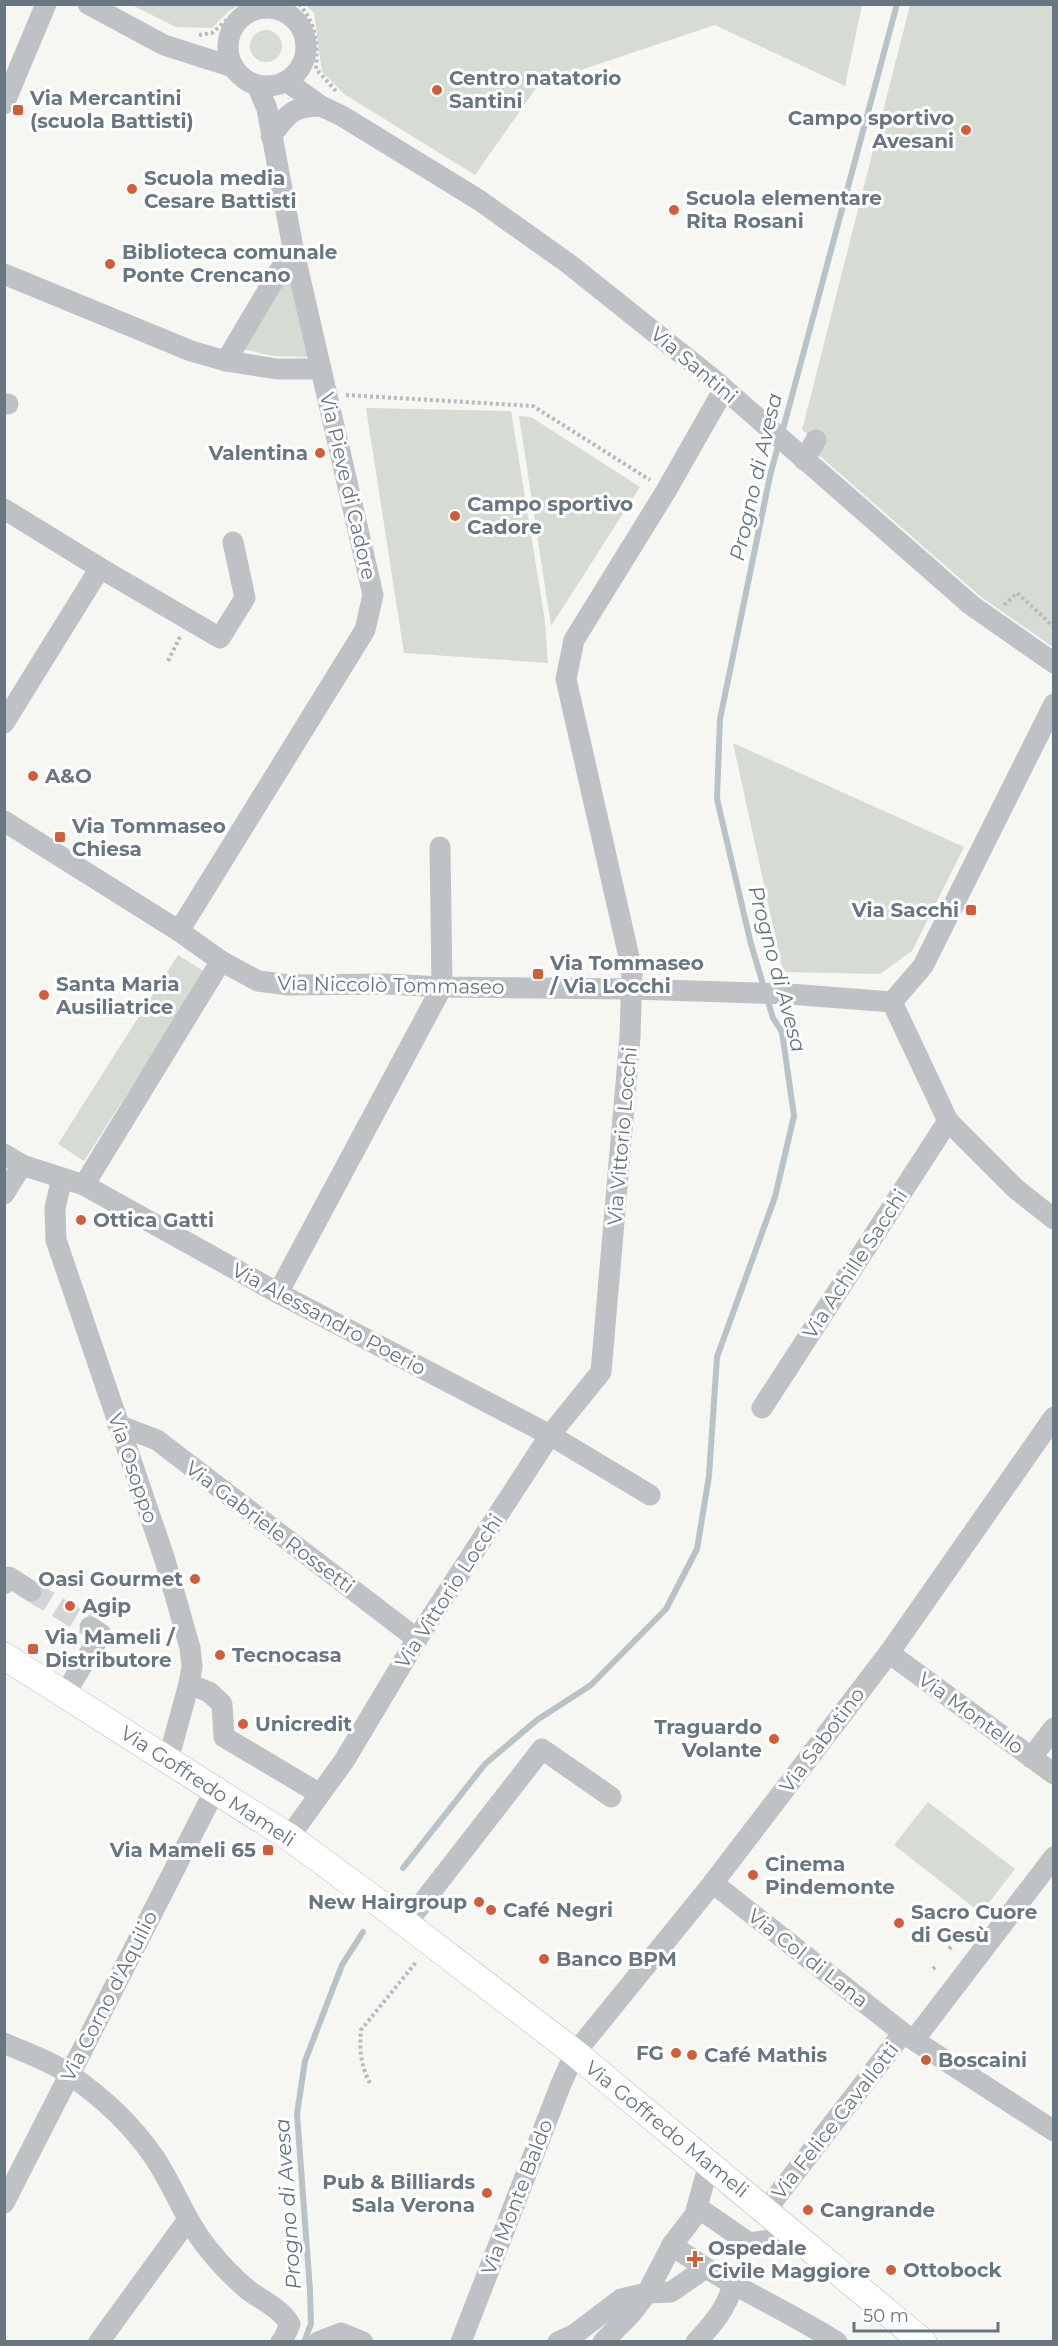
<svg xmlns="http://www.w3.org/2000/svg" width="1058" height="2346" viewBox="0 0 1058 2346" font-family="Montserrat,sans-serif">
<style>
.green{fill:#d6dbd3}
.lines{fill:none;stroke-linecap:round;stroke-linejoin:round}
.stream{stroke:#b9c2c7;stroke-width:6}
.minor-tunnel{stroke:#d2d6d6;stroke-width:21;stroke-dasharray:21 10;stroke-linecap:butt}
.major-casing{stroke:#b2b6b9;stroke-width:28}
.path{stroke:#b8bbbd;stroke-width:4;stroke-dasharray:3 3;stroke-linecap:butt}
.minor{stroke:#bec2c5;stroke-width:21}
.major{stroke:#fff;stroke-width:27}
.poi-dot{fill:#d15d39;stroke:#fff;stroke-width:2}
.labels{text-anchor:middle;stroke-width:6;stroke-linejoin:round;paint-order:stroke}
.poi-label{font-size:20px;font-weight:bold;fill:#687681;stroke:#fff;text-anchor:start}
.street-label{font-size:20px;fill:#687681;stroke:#fff}
.water-label{font-size:21px;font-style:italic;fill:#64777e;stroke:#fff}
</style>
<rect width="100%" height="100%" fill="#f6f6f3"/>
<g class="green">
<polygon points="237,5 237,6 228,12 212,28 176,27 132,5"/>
<polygon points="306,5 862,5 845,86 715,25 539,84 475,175 344,94 322,72 314,13"/>
<polygon points="910,5 1053,5 1053,647 981,597 813,450 817,444 826,447 802,430"/>
<circle cx="266" cy="46" r="16"/>
<polygon points="288,265 310,357 273,356 238,348"/>
<polygon points="366,408 511,411 545,621 548,663 404,653"/>
<polygon points="519,416 531,417 640,487 551,626"/>
<polygon points="733,743 964,847 912,951 880,974 783,972"/>
<polygon points="178,955 205,972 84,1161 58,1144"/>
<polygon points="928,1802 1015,1869 981,1913 894,1845"/>
</g>
<g class="lines">
<g class="stream">
<polyline points="782,433 897,4"/>
<polyline points="403,1868 485,1764 537,1720 591,1685 666,1609 697,1549 709,1476 717,1357 775,1197 794,1116 782,1032 773,1018 751,944 717,799 720,719 770,476 779,442"/>
<polyline points="304,2342 311,2324 310,2290 297,2114 305,2061 342,1965 363,1932"/>
</g>
<polyline class="minor-tunnel" points="31,1591 90,1627"/>
<defs>
<polyline id="major" points="4,1656 289,1837 383,1906 575,2053 923,2342"/>
</defs>
<use href="#major" class="major-casing"/>
<g class="path">
<path d="M299,4C316,23 318,44 316,69L336,91"/>
<polyline points="199,35 212,33 241,7 240,4"/>
<polyline points="346,395 533,406 650,480"/>
<polyline points="1004,605 1017,593 1054,627"/>
<polyline points="168,661 180,637"/>
<polyline points="949,1949 952,1946"/>
<polyline points="933,1969 937,1965"/>
<path d="M370,2083C361,2067 359,2048 361,2030L417,1961"/>
</g>
<g class="minor">
<polyline points="88,4 164,45 233,67"/>
<circle cx="267" cy="47" r="39"/>
<polyline points="286,81 321,106 342,116 479,200 569,264 713,379 971,605 1054,663"/>
<polyline points="4,104 46,4"/>
<path d="M271,136C289,113 291,107 321,106"/>
<polyline points="4,274 191,351 226,361 277,369 321,369"/>
<polyline points="226,361 293,248"/>
<polyline points="4,404 8,404"/>
<polyline points="804,460 816,440"/>
<polyline points="4,509 100,568"/>
<polyline points="4,723 100,568 220,638 245,598 233,542"/>
<polyline points="4,821 179,931 221,961 258,981 289,985 385,984 442,987 632,989 789,994 892,1002"/>
<polyline points="179,931 365,630 373,595 293,248 267,109 257,85"/>
<polyline points="892,1002 923,966 1054,704"/>
<polyline points="892,1002 948,1121 1016,1189 1054,1219"/>
<polyline points="4,1154 22,1165 84,1185 278,1293 550,1435 650,1495"/>
<polyline points="62,1178 55,1208 56,1240 165,1560 190,1648 192,1667 189,1684 168,1760"/>
<polyline points="84,1185 221,961"/>
<polyline points="4,1194 22,1165"/>
<polyline points="278,1293 442,987 440,847"/>
<polyline points="762,1408 948,1121"/>
<polyline points="118,1425 157,1440 417,1639"/>
<polyline points="4,1584 9,1577 31,1591"/>
<polyline points="889,1653 1054,1774"/>
<polyline points="189,1684 209,1692 222,1704 224,1737 320,1794"/>
<polyline points="65,1694 101,1634 90,1627"/>
<polyline points="1031,1758 1054,1728"/>
<polyline points="289,1837 344,1761 417,1639 550,1435 601,1372 630,1037 632,970 566,679 574,640 666,491 724,389"/>
<polyline points="713,1883 903,2033 1054,2131"/>
<polyline points="406,1924 542,1749 611,1797"/>
<polyline points="914,2040 1054,1857"/>
<path d="M4,2043C26,2053 51,2061 70,2075C102,2097 132,2125 154,2157C175,2188 186,2223 210,2251C221,2265 234,2278 248,2290C263,2301 280,2308 290,2324L284,2338L281,2342"/>
<polyline points="709,2164 697,2207 749,2243 797,2236"/>
<polyline points="4,2203 215,1790"/>
<polyline points="697,2207 695,2215 672,2245 647,2293 671,2292 704,2269"/>
<polyline points="766,2210 903,2033"/>
<path d="M672,2245C723,2283 783,2308 837,2342"/>
<polyline points="99,2342 187,2221"/>
<polyline points="318,2342 341,2333 363,2342"/>
<polyline points="461,2342 561,2084 575,2053 713,1883 889,1653 1054,1417"/>
<polyline points="558,2342 575,2334 621,2299 647,2293"/>
<polyline points="603,2342 630,2315 647,2293"/>
<path d="M696,2342C713,2324 727,2308 733,2284"/>
</g>
<use href="#major" class="major"/>
</g>
<g class="poi-dot">
<circle cx="437" cy="90" r="6"/>
<rect x="12" y="104" width="12" height="12" rx="3"/>
<circle cx="966" cy="130" r="6"/>
<circle cx="132" cy="189" r="6"/>
<circle cx="674" cy="210" r="6"/>
<circle cx="110" cy="264" r="6"/>
<circle cx="320" cy="453" r="6"/>
<circle cx="455" cy="516" r="6"/>
<circle cx="33" cy="776" r="6"/>
<rect x="54" y="831" width="12" height="12" rx="3"/>
<rect x="965" y="904" width="12" height="12" rx="3"/>
<rect x="532" y="968" width="12" height="12" rx="3"/>
<circle cx="44" cy="995" r="6"/>
<circle cx="81" cy="1220" r="6"/>
<circle cx="195" cy="1579" r="6"/>
<circle cx="70" cy="1606" r="6"/>
<rect x="27" y="1643" width="12" height="12" rx="3"/>
<circle cx="220" cy="1655" r="6"/>
<circle cx="243" cy="1724" r="6"/>
<circle cx="774" cy="1739" r="6"/>
<rect x="262" y="1844" width="12" height="12" rx="3"/>
<circle cx="753" cy="1875" r="6"/>
<circle cx="479" cy="1902" r="6"/>
<circle cx="491" cy="1910" r="6"/>
<circle cx="899" cy="1923" r="6"/>
<circle cx="544" cy="1959" r="6"/>
<circle cx="676" cy="2053" r="6"/>
<circle cx="692" cy="2055" r="6"/>
<circle cx="926" cy="2060" r="6"/>
<circle cx="487" cy="2193" r="6"/>
<circle cx="808" cy="2210" r="6"/>
<path d="M692 2250h6v6h6v6h-6v6h-6v-6h-6v-6h6z"/>
<circle cx="891" cy="2270" r="6"/>
</g>
<g class="labels">
<g class="poi-label">
<text x="449" y="85">Centro natatorio<tspan x="449" dy="23">Santini</tspan></text>
<text x="30" y="105">Via Mercantini<tspan x="30" dy="23">(scuola Battisti)</tspan></text>
<text x="954" y="125" text-anchor="end">Campo sportivo<tspan x="954" dy="23">Avesani</tspan></text>
<text x="144" y="185">Scuola media<tspan x="144" dy="23">Cesare Battisti</tspan></text>
<text x="686" y="205">Scuola elementare<tspan x="686" dy="23">Rita Rosani</tspan></text>
<text x="122" y="259">Biblioteca comunale<tspan x="122" dy="23">Ponte Crencano</tspan></text>
<text x="308" y="460" text-anchor="end">Valentina</text>
<text x="467" y="511">Campo sportivo<tspan x="467" dy="23">Cadore</tspan></text>
<text x="45" y="783">A&amp;O</text>
<text x="72" y="833">Via Tommaseo<tspan x="72" dy="23">Chiesa</tspan></text>
<text x="959" y="917" text-anchor="end">Via Sacchi</text>
<text x="550" y="970">Via Tommaseo<tspan x="550" dy="23">/ Via Locchi</tspan></text>
<text x="56" y="991">Santa Maria<tspan x="56" dy="23">Ausiliatrice</tspan></text>
<text x="93" y="1227">Ottica Gatti</text>
<text x="183" y="1586" text-anchor="end">Oasi Gourmet</text>
<text x="82" y="1613">Agip</text>
<text x="45" y="1644">Via Mameli /<tspan x="45" dy="23">Distributore</tspan></text>
<text x="232" y="1662">Tecnocasa</text>
<text x="255" y="1731">Unicredit</text>
<text x="762" y="1734" text-anchor="end">Traguardo<tspan x="762" dy="23">Volante</tspan></text>
<text x="256" y="1857" text-anchor="end">Via Mameli 65</text>
<text x="765" y="1871">Cinema<tspan x="765" dy="23">Pindemonte</tspan></text>
<text x="467" y="1909" text-anchor="end">New Hairgroup</text>
<text x="503" y="1917">Café Negri</text>
<text x="911" y="1919">Sacro Cuore<tspan x="911" dy="23">di Gesù</tspan></text>
<text x="556" y="1966">Banco BPM</text>
<text x="664" y="2060" text-anchor="end">FG</text>
<text x="704" y="2062">Café Mathis</text>
<text x="938" y="2067">Boscaini</text>
<text x="475" y="2189" text-anchor="end">Pub &amp; Billiards<tspan x="475" dy="23">Sala Verona</tspan></text>
<text x="820" y="2217">Cangrande</text>
<text x="708" y="2255">Ospedale<tspan x="708" dy="23">Civile Maggiore</tspan></text>
<text x="903" y="2277">Ottobock</text>
</g>
<g class="street-label">
<text transform="translate(694 365) rotate(40)" y="7">Via Santini</text>
<text transform="translate(348 486) rotate(77)" y="7">Via Pieve di Cadore</text>
<text transform="translate(391 985) rotate(1)" y="7">Via Niccolò Tommaseo</text>
<text transform="translate(622 1136) rotate(-85)" y="7">Via Vittorio Locchi</text>
<text transform="translate(855 1264) rotate(-57)" y="7">Via Achille Sacchi</text>
<text transform="translate(329 1319) rotate(28)" y="7">Via Alessandro Poerio</text>
<text transform="translate(133 1468) rotate(71)" y="7">Via Osoppo</text>
<text transform="translate(270 1527) rotate(37)" y="7">Via Gabriele Rossetti</text>
<text transform="translate(449 1591) rotate(-57)" y="7">Via Vittorio Locchi</text>
<text transform="translate(971 1713) rotate(36)" y="7">Via Montello</text>
<text transform="translate(822 1740) rotate(-53)" y="7">Via Sabotino</text>
<text transform="translate(208 1786) rotate(33)" y="7">Via Goffredo Mameli</text>
<text transform="translate(808 1958) rotate(38)" y="7">Via Col di Lana</text>
<text transform="translate(109 1996) rotate(-63)" y="7">Via Corno d'Aquilio</text>
<text transform="translate(835 2121) rotate(-52)" y="7">Via Felice Cavallotti</text>
<text transform="translate(667 2129) rotate(39)" y="7">Via Goffredo Mameli</text>
<text transform="translate(517 2197) rotate(-69)" y="7">Via Monte Baldo</text>
</g>
<g class="water-label">
<text transform="translate(756 477) rotate(-77)" y="7">Progno di Avesa</text>
<text transform="translate(777 969) rotate(75)" y="7">Progno di Avesa</text>
<text transform="translate(288 2204) rotate(-94)" y="7">Progno di Avesa</text>
</g>
</g>
<rect width="1058" height="2346" fill="none" stroke="#687681" stroke-width="12"/>
<path d="M854 2322v9h144v-9" fill="none" stroke="#687681" stroke-width="3"/>
<text x="863" y="2322" font-size="18" fill="#687681" stroke="#ffffff" stroke-width="4.5" paint-order="stroke">50 m</text>
</svg>
